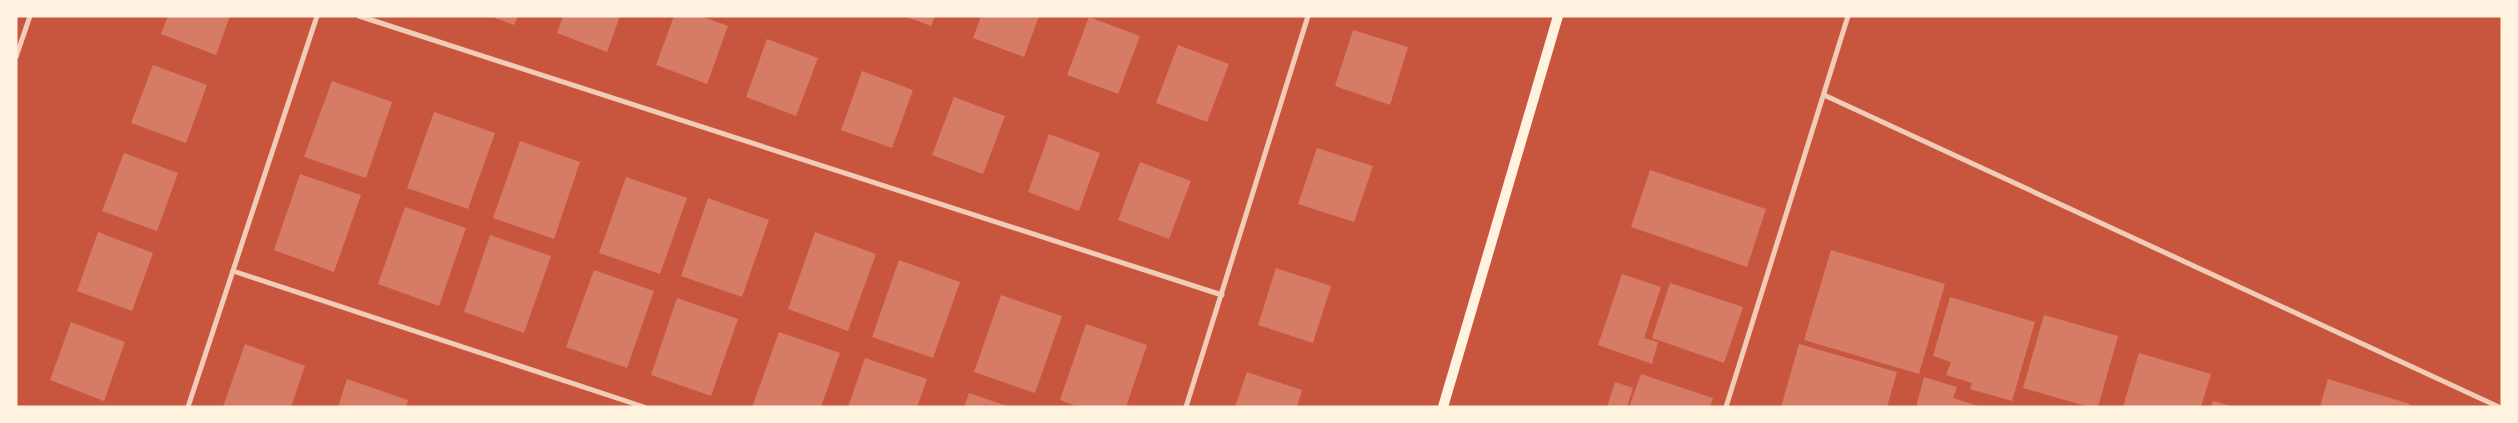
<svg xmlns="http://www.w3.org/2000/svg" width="2518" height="423" viewBox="0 0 2518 423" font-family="'Fira Sans',sans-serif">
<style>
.building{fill:#d67c66}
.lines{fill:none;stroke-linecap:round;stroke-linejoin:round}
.minor{stroke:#f1ccb7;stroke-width:5}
.secondary{stroke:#fff3e0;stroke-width:10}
</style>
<rect width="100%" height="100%" fill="#c8553d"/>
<g class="building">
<polygon points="168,16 230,16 216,55 161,34"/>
<polygon points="490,16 518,16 514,25"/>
<polygon points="563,16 620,16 607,52 557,33"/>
<polygon points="674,16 701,16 728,26 707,84 656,65"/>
<polygon points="904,16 935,16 931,26"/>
<polygon points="981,16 1039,16 1024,57 973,38"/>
<polygon points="1089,17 1140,36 1118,94 1067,75"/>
<polygon points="1353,30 1408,47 1390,105 1335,86"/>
<polygon points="767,39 818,58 796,116 746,97"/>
<polygon points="1178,45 1229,64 1207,122 1156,103"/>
<polygon points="153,65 207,85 186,143 131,123"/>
<polygon points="862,71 913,90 892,148 841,130"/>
<polygon points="332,81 392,102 366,178 304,157"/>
<polygon points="954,97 1005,116 983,174 932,155"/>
<polygon points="434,112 495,133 468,209 407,188"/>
<polygon points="1049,134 1100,153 1079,211 1028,192"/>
<polygon points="520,141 580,162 554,239 493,218"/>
<polygon points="1317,148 1373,166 1354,222 1298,204"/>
<polygon points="124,153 178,173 157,231 102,211"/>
<polygon points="1140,162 1191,181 1169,239 1118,220"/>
<polygon points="1650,170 1766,209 1747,267 1631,227"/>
<polygon points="300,174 361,195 334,272 274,250"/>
<polygon points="626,177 687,198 660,274 599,253"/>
<polygon points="708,198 769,220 742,297 681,276"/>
<polygon points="405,207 466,228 439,306 378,284"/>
<polygon points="98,232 153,253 132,311 77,291"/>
<polygon points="815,232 876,254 848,331 788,309"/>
<polygon points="490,235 551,256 524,333 464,312"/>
<polygon points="1831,250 1945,284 1919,374 1804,340"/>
<polygon points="899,260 960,282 933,358 872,337"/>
<polygon points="1276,268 1331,286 1313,343 1258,325"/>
<polygon points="594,270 654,291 627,368 566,347"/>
<polygon points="1622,274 1661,287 1644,338 1658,342 1652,364 1598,345"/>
<polygon points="1670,283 1743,307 1724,363 1652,338"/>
<polygon points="1001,295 1062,316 1035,393 974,372"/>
<polygon points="1950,297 2035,322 2012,401 1970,389 1972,383 1946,375 1951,362 1933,356"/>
<polygon points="677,298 738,319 711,396 651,375"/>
<polygon points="2044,315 2118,336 2098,407 2089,407 2023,388"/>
<polygon points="71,322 125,342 104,401 50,380"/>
<polygon points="1086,324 1147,345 1126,407 1078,407 1060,400"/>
<polygon points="779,332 840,353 821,407 752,407"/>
<polygon points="245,344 305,366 291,407 223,407"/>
<polygon points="1799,344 1897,372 1887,407 1781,407"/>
<polygon points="2139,353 2211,374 2201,407 2123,407"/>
<polygon points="865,358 927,379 917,407 848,407"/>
<polygon points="1247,372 1302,390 1297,407 1235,407"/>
<polygon points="1641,374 1713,398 1710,407 1629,407"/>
<polygon points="1924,377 1957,387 1953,398 1981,407 1916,407"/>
<polygon points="347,379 408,400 406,407 338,407"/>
<polygon points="2328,379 2410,404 2409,407 2320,407"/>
<polygon points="1615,382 1633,388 1627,407 1607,407"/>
<polygon points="969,393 1007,406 1007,407 964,407"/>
<polygon points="2213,401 2231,406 2231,407 2211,407"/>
</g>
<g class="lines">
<g class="minor">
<polyline points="359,16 1222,295"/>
<polyline points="16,57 30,16"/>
<polyline points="1824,95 2499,407"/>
<polyline points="233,271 644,407"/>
<polyline points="188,407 317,16"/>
<polyline points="1186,407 1308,16"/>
<polyline points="1726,407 1848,16"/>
</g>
<polyline class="secondary" points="1443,407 1558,16"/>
</g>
<rect width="2518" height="423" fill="none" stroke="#fff3e0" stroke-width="35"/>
</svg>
